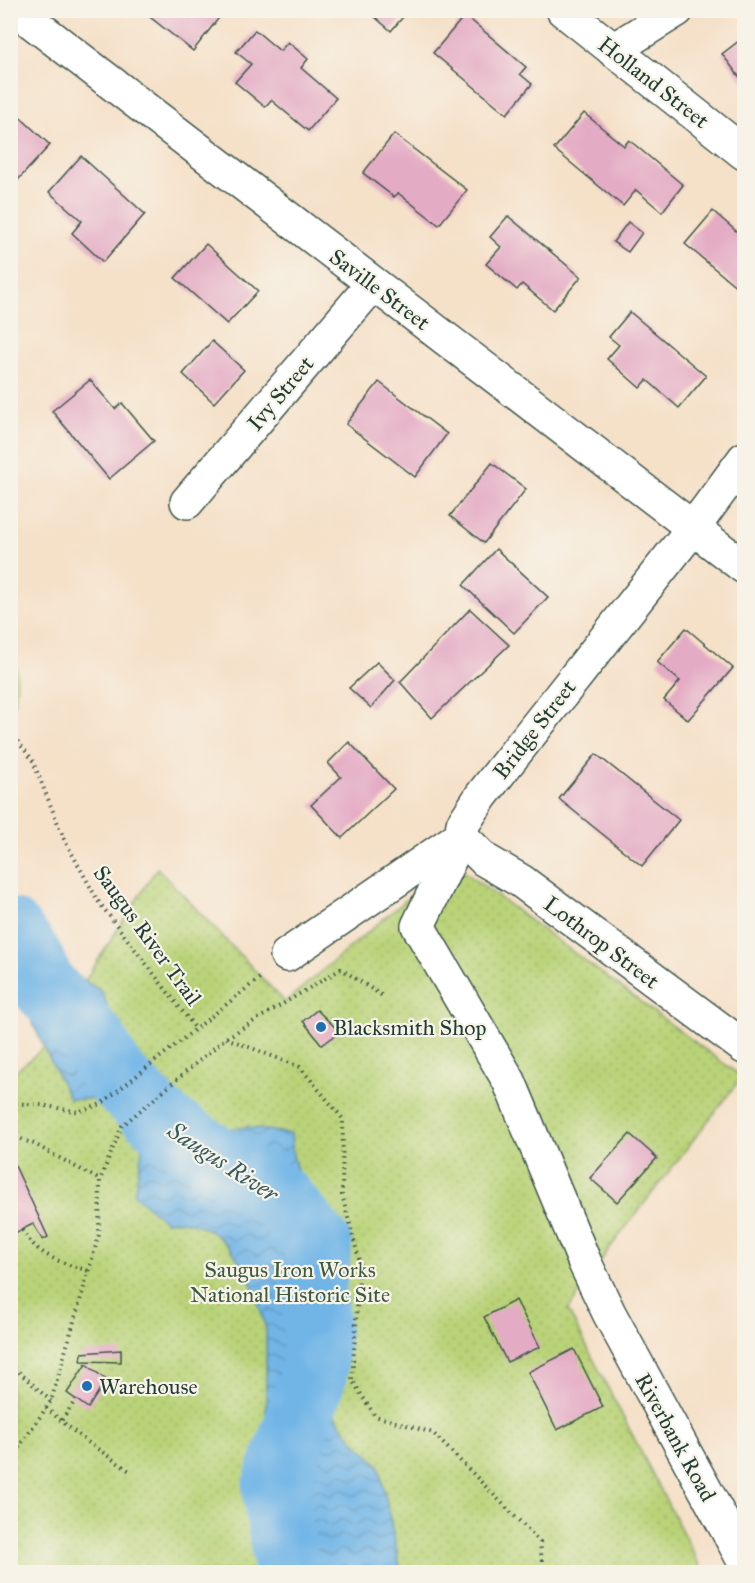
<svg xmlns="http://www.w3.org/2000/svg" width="755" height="1583" viewBox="0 0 755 1583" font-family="'IM FELL Great Primer',serif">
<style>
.wetland{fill:url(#wetland-marsh);stroke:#6c8856;stroke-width:1.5}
.park{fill:url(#park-dots);stroke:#6c8856;stroke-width:1.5}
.water{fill:url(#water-waves);stroke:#48798e;stroke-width:1.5}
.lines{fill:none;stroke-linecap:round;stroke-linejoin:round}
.river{stroke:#71b5e7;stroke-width:66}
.building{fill:#e4abc4}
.minor-casing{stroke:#3f554a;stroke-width:36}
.path{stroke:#3f554a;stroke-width:4;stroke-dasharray:1.5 4.5;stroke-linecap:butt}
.minor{stroke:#fff;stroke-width:33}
.poi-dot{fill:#1f6fb2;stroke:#f7f3e8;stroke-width:2}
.labels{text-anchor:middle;stroke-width:4.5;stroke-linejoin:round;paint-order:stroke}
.street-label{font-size:22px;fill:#1f3d34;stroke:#f7f3e8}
.poi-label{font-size:22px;fill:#1f3d34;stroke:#f7f3e8;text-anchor:start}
.park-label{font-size:22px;fill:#3e5b42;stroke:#f7f3e8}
.water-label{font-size:24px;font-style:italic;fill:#345b61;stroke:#f7f3e8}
</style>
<defs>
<pattern id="wetland-marsh" width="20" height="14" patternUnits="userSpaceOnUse" patternTransform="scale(1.5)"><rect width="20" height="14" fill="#b9d378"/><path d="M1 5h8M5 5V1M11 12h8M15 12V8" fill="none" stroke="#9fb668"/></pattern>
<pattern id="park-dots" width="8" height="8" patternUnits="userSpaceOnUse" patternTransform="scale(1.5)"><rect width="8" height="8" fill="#b9d378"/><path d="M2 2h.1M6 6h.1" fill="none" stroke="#9fb668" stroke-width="1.8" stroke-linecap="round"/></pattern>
<pattern id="water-waves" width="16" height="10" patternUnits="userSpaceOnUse" patternTransform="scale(1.5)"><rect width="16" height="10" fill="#71b5e7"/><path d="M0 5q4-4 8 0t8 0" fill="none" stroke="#5c94bc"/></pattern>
</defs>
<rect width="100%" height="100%" fill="#f7f3e8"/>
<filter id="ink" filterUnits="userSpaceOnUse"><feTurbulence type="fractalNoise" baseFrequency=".0167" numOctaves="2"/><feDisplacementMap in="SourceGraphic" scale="12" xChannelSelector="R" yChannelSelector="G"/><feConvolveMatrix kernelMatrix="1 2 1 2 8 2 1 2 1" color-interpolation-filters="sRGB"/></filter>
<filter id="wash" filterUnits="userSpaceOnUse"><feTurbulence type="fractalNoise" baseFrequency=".008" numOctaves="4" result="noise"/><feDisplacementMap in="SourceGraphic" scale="24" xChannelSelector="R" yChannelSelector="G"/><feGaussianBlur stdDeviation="1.35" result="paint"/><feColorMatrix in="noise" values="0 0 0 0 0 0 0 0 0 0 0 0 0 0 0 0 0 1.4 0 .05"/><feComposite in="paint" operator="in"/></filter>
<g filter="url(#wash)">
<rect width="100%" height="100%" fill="#f5e0c8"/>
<path class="wetland" d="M10,632C15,662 22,682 11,713Z"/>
<polygon class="park" points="451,862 742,1077 609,1249 568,1310 703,1572 11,1572 10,1076 65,1030 75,996 157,868 285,1002"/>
<path class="water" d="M10,924L68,969L102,992L107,1005L109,1060L125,1089L161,1118L183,1132L195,1133L247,1127L291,1134L293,1155L311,1227L318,1284L324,1302L329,1390L335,1416L354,1441L379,1465L401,1572H313L266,1457V1330C254,1279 227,1215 165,1221L134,1195L143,1144L138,1128L101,1099H69L11,978Z"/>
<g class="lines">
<polyline class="river" points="10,931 29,956 42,984 93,1040 113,1075 165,1125 282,1200 319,1245 313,1289 317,1332 314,1375 275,1487 287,1572"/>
</g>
<g id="blocks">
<g class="building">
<polygon points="141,10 225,10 193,51"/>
<polygon points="367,10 409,10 391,31"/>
<polygon points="465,15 526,67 520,74 532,84 507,114 433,53"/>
<polygon points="255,30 280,51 288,42 308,59 301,68 336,98 308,131 271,100 265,107 235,82 251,64 236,52"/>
<polygon points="744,37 744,83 722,54"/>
<polygon points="10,108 50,145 17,181 10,175"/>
<polygon points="584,113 624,146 629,140 683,185 662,212 636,190 623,206 554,149"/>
<polygon points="394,134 467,190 439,225 398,193 394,197 363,173"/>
<polygon points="81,156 145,214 103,262 72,233 82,221 49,192"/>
<polygon points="713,211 744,238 744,293 685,244"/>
<polygon points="508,216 581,277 553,310 522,284 517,290 486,264 501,247 490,237"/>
<polygon points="628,222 642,233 628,252 613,242"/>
<polygon points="206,244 258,291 227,324 175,278"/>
<polygon points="630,312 706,376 679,408 647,380 640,388 607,359 619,345 609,337"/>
<polygon points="212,341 244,370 214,403 183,374"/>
<polygon points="90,380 115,409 122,403 154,441 109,479 52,411"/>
<polygon points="379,382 447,434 415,477 346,424"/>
<polygon points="492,463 526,489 484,543 450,516"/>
<polygon points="496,549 548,597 514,633 463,585"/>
<polygon points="470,609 509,645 432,718 400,682"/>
<polygon points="686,628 733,668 688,720 664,700 680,681 657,662"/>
<polygon points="377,662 395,680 371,708 349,688"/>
<polygon points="349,742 394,789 342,838 311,805 341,777 328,763"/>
<polygon points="596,754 679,820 642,866 559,799"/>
<polygon points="317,1010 340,1032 322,1045 303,1021"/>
<polygon points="630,1134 657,1158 617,1202 590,1178"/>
<polygon points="10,1155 48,1237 43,1240 33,1224 15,1233 10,1226"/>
<polygon points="516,1300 540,1347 507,1362 484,1317"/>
<polygon points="574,1349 603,1407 557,1430 528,1372"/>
<polygon points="121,1350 121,1362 81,1361 82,1353"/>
<polygon points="86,1364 106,1380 88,1408 67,1393"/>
</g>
</g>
</g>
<g filter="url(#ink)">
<use href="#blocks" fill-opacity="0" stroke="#3f554a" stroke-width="1.5"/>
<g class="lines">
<defs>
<g id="minor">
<polyline points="16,10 744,567"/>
<polyline points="563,10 744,153"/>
<polyline points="613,50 677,10"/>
<polyline points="187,502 373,284"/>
<polyline points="287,955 461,836 463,824 482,795 693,528 744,459"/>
<polyline points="744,1047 521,881 485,860 461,836 418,926 509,1081 585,1263 609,1313 744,1561"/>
</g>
</defs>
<use href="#minor" class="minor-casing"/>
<g class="path">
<polyline points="10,732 32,759 64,839 98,901 196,1029"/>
<polyline points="226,1038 300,1067 343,1119 342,1195 360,1263 352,1380 375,1416 433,1433 540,1542 543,1572"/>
<polyline points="10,1103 42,1105 78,1112 101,1104 261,977"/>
<polyline points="10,1135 34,1144 100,1180"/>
<path d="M22,1230C38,1256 61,1263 89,1271"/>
<polyline points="10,1364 51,1401"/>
<polyline points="46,1408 82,1438 131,1472"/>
<polyline points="62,1420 76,1399"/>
<polyline points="10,1453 14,1454 51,1401 99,1235 100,1180 122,1126 226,1038 341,969 384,997"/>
</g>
<use href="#minor" class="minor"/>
</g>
</g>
<g class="poi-dot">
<circle cx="321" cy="1027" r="6"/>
<circle cx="87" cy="1386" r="6"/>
</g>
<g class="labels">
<g class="street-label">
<text transform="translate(654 82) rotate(38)" y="8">Holland Street</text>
<text transform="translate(380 289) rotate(37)" y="8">Saville Street</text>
<text transform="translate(280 393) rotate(-50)" y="8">Ivy Street</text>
<text transform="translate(534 729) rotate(-52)" y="8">Bridge Street</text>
<text transform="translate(148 935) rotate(54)" y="8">Saugus River Trail</text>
<text transform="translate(602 942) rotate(37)" y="8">Lothrop Street</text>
<text transform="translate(676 1437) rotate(61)" y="8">Riverbank Road</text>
</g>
<g class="poi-label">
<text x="333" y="1035">Blacksmith Shop</text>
<text x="99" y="1394">Warehouse</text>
</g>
<g class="park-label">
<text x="290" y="1277">Saugus Iron Works<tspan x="290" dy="25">National Historic Site</tspan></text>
</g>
<g class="water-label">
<text transform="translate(223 1162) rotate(33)" y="8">Saugus River</text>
</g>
</g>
<rect width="755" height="1583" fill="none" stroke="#f7f3e8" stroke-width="36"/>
</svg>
